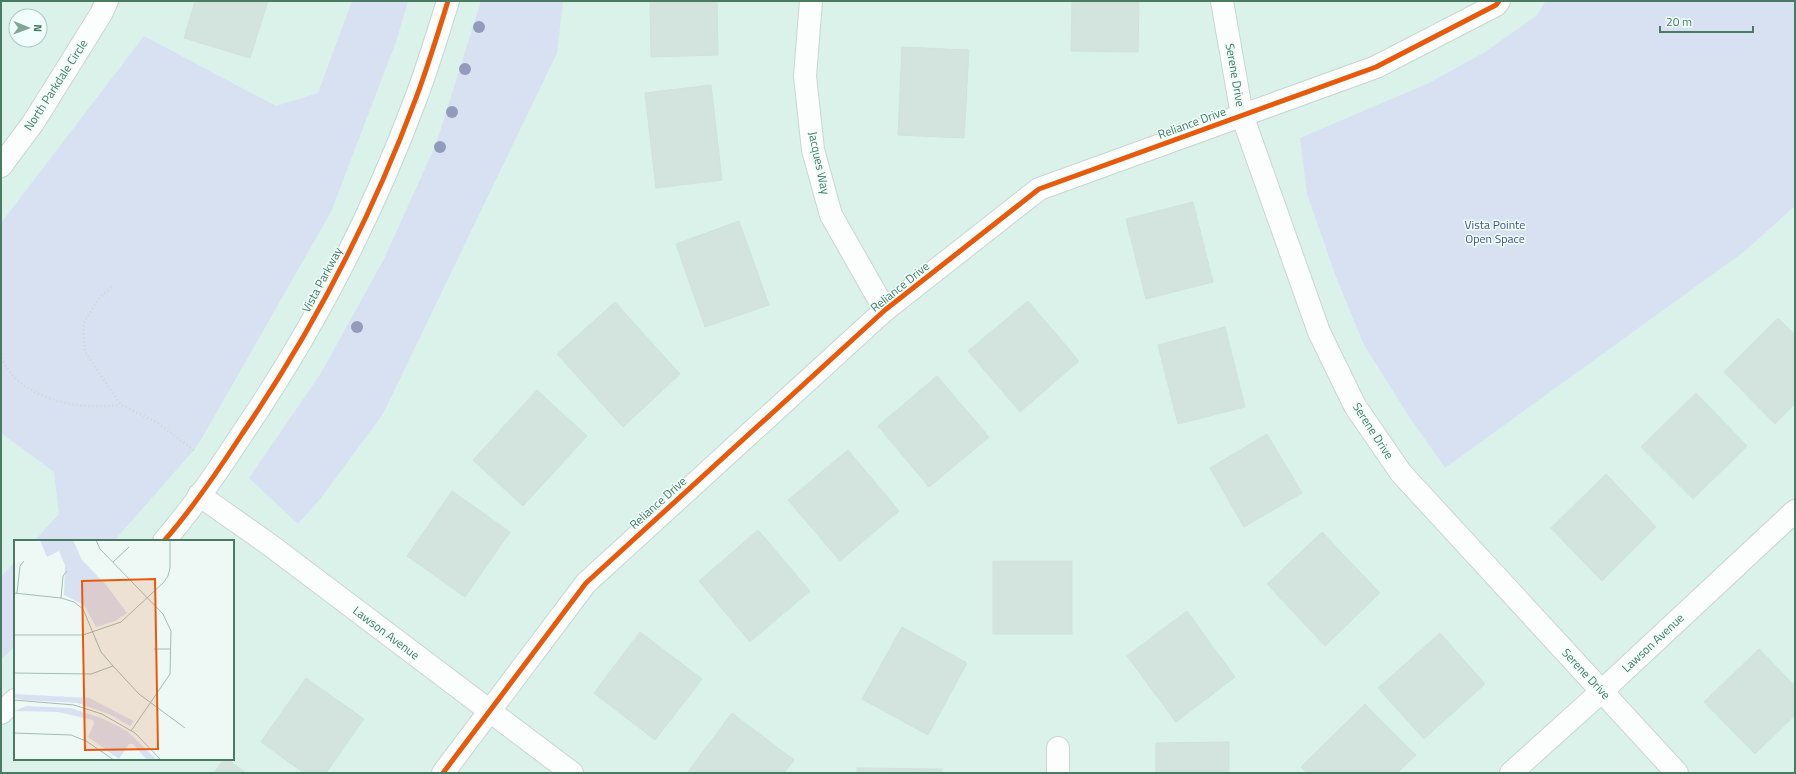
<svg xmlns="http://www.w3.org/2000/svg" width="1796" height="774" viewBox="0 0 1796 774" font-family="'Titillium Web',sans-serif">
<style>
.residential{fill:#dbf2eb;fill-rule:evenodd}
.green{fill:#d8e1f1}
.building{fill:#d2e4dd;stroke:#cfe2db}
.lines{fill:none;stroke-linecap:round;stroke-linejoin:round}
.street-casing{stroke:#c9d6d1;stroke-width:24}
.secondary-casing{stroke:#c7d6d1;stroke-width:24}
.path{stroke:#cbd9d4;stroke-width:2.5;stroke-dasharray:1 3;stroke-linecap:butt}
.street{stroke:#fcfefe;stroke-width:22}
.secondary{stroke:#fcfefe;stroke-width:22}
.cycleway-casing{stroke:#f0fffc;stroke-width:8}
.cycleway{stroke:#e8590c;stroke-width:5}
.tree{fill:#929bbc}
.labels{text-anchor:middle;stroke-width:3;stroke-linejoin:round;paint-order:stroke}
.street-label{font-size:12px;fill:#4a7a64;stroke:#f0fffc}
.park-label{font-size:12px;fill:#464e8d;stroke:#f0fffc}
.inset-road{fill:none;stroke:#a2beb3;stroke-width:1}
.view{fill:#e8590c;fill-opacity:0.15;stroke:#e8590c;stroke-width:2}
.inset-edge{fill:none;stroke:#4a7a64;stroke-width:2}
</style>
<rect width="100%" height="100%" fill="#eef9f6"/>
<path class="residential" d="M1,1H1795V773H1ZM16,16H40V40H16ZM15,541H233V759H15Z"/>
<g class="green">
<polygon points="352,1 408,1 397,39 331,212 202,438 194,450 114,541 34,541 59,514 54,472 1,433 1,223 144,36 276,106 318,93"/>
<polygon points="481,1 563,1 557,53 383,414 321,498 298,524 249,478 321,373 384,259 436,144"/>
<polygon points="1546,1 1795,1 1795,206 1745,251 1445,468 1408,415 1364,345 1336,277 1307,194 1300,138 1429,83 1485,52 1536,16"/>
<polygon points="15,562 15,647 1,659 1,577"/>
</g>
<g class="building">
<polygon points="195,1 268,1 250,58 184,38"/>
<polygon points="650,1 717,1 718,55 651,57"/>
<polygon points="1072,1 1139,1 1138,52 1071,51"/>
<polygon points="902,47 969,50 964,138 898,135"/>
<polygon points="711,85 722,180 656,188 645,93"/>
<polygon points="1193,202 1213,282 1146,299 1126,219"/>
<polygon points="739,221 769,305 705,327 676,244"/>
<polygon points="1028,301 1079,361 1020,412 968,351"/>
<polygon points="615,302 680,374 623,427 557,354"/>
<polygon points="1778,318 1795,335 1795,404 1775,424 1724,372"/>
<polygon points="1225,327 1245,407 1178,424 1158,345"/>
<polygon points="937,376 989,437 929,487 878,426"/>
<polygon points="537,390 587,436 523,506 473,460"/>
<polygon points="1696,393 1747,446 1693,499 1641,447"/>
<polygon points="1267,434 1302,493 1244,527 1210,468"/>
<polygon points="848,450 899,511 840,561 788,500"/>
<polygon points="1606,474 1656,527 1602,581 1551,528"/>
<polygon points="452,491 510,532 465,597 407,556"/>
<polygon points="758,530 810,591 750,642 699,581"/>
<polygon points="1322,532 1380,593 1325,646 1267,584"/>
<rect x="993" y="561" width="79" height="73"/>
<polygon points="1187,611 1235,677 1176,722 1127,656"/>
<polygon points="902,627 967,663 928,735 862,699"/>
<polygon points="640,632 702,679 655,740 594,693"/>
<polygon points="1440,633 1485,684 1424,739 1378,688"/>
<polygon points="1759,649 1795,686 1795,715 1755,754 1704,702"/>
<polygon points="306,678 364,719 326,773 304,773 261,742"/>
<polygon points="1365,704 1416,755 1397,773 1307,773 1301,767"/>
<polygon points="732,713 794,760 784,773 687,773"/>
<polygon points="1229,742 1229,773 1156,773 1156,743"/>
<polygon points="224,759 227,759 246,773 214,773"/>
<polygon points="857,768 942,769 941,773 857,773"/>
</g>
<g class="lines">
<defs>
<g id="street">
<polyline points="811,1 805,76 813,150 831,215 885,310"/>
<polyline points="1222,1 1242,115 1319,332 1355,406 1401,473 1677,773"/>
<polyline points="1,166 33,123 101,14 107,1"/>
<polyline points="199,495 270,545 572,773"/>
<polyline points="443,773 586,583 885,310 1039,189 1376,67 1496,5 1499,1"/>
<polyline points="1058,773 1058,748"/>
<polyline points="1511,773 1602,691 1795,511"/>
</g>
<g id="secondary">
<path d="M164,541C193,508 218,471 242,434C313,330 372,216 416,98C428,66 438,33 448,1"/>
<polyline points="1,713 15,700"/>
</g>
</defs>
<use href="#street" class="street-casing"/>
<use href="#secondary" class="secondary-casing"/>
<g class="path">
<polyline points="111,287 97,301 83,324 85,352 121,405 156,422 194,450"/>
<path d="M1,354C10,389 57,405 89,406C100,406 110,406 120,405"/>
</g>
<use href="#street" class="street"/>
<use href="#secondary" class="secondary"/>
<defs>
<g id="cycleway">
<path d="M164,541C193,508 218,471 242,434C313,330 372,216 416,98C428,66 438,33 448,1"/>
<polyline points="443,773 586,583 885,310 1039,189 1376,67 1496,5 1499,1"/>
</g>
</defs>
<use href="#cycleway" class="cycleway-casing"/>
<use href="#cycleway" class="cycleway"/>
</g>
<g class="tree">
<circle cx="479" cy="27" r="6"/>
<circle cx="465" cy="69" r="6"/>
<circle cx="452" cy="112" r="6"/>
<circle cx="440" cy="147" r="6"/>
<circle cx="357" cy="327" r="6"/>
</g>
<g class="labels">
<g class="street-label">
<text transform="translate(1235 75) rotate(80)" y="4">Serene Drive</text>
<text transform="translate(56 85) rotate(-57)" y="4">North Parkdale Circle</text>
<text transform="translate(1192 123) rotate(-20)" y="4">Reliance Drive</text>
<text transform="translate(819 163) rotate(78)" y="4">Jacques Way</text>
<text transform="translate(322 280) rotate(-62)" y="4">Vista Parkway</text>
<text transform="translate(900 287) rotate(-39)" y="4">Reliance Drive</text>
<text transform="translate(1373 431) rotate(57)" y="4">Serene Drive</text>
<text transform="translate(658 503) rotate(-42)" y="4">Reliance Drive</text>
<text transform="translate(386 633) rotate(37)" y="4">Lawson Avenue</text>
<text transform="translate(1653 643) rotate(-43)" y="4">Lawson Avenue</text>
<text transform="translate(1586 674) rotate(47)" y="4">Serene Drive</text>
</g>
<g class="park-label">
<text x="1495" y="229">Vista Pointe<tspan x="1495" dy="14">Open Space</tspan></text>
</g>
</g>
<g transform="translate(14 540)">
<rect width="220" height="220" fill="#eef9f6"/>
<path d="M26,0H59L68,20L92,45L113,73L101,81L82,87L70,65L50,55L51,25L45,11L33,17ZM0,154L75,158L120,181L116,186L95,174L64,163L9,160L1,158ZM12,166L57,168L90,179L113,191L143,220H133L119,204H115L105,219L74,197L80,184L79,180L44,172L0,171Z" fill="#d8e1f1"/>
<path class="inset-road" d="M82,0L86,9L149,74L157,91L156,134L117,191M99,22L115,7M0,53L47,58L60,62L69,69L87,112L99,126L125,154L171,188M3,53L6,26L10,21M47,58L49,36L53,31M0,95H69L107,82L149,43L154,36L156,28V0M140,109H157M0,133L77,134L99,126M0,160L60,165L88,174L121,193L147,220M0,193L57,195L72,201L100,220"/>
<path class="view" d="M141,39L144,209L71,210L68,41Z"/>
<rect width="220" height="220" class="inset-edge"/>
</g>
<rect width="1796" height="774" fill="none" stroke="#4a7a64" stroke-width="4"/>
<g transform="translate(28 28) rotate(91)"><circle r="19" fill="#f0fffc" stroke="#aecabf"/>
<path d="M0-3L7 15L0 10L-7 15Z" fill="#83a697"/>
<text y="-6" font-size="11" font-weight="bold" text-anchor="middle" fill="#4a7a64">N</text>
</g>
<path d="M1660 26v6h93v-6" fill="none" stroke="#4a7a64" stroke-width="2"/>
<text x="1666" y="26" font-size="12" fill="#4a7a64" stroke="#f0fffc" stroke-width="3" paint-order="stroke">20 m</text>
</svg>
